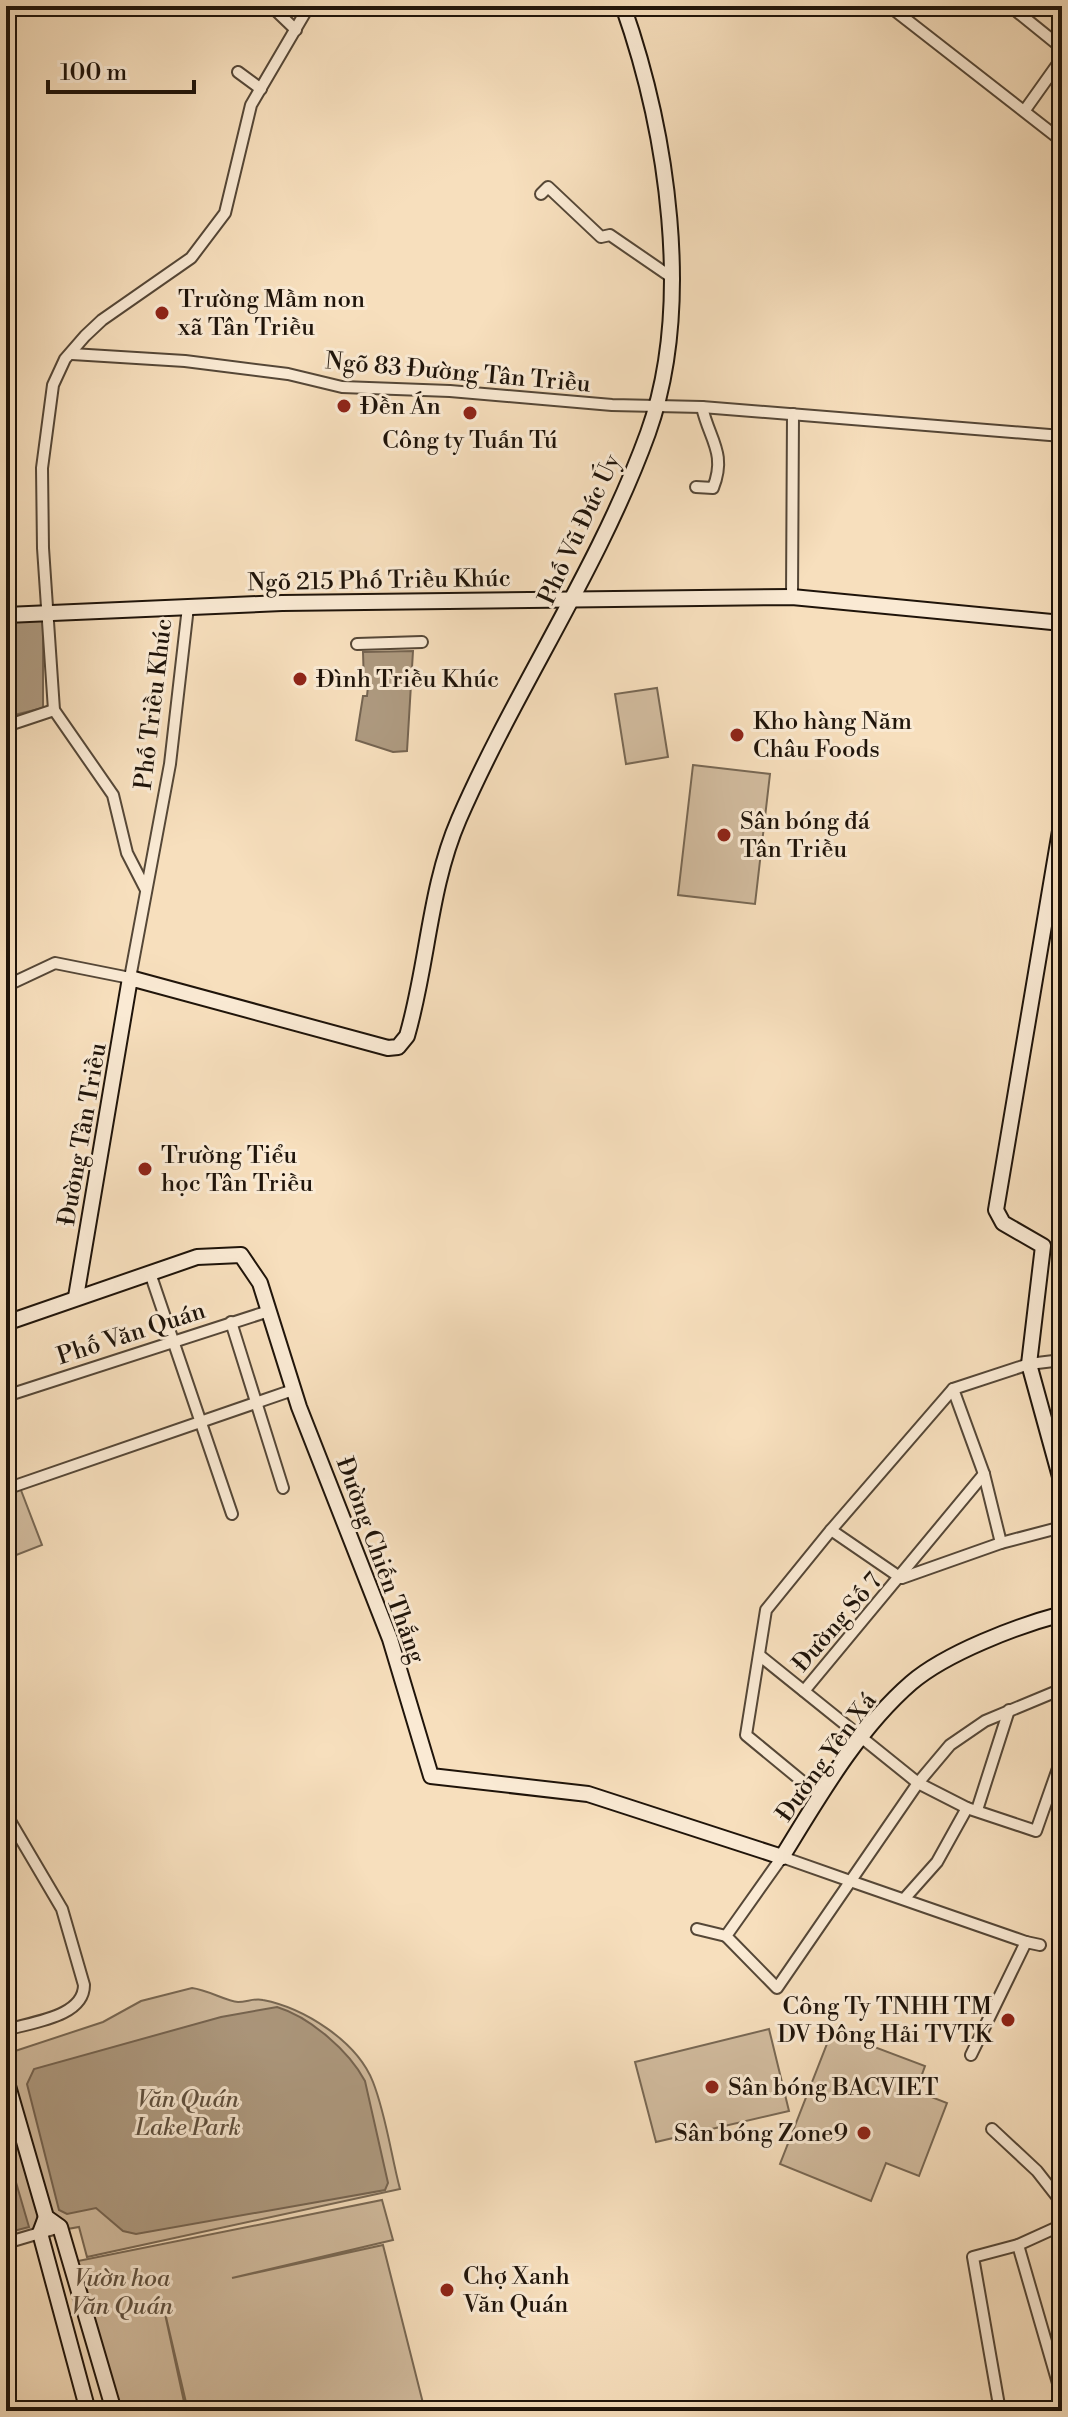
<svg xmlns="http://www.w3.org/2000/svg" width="1068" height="2417" viewBox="0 0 1068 2417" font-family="'Libre Bodoni',serif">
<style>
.green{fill:#d2bc9f;stroke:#786854;stroke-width:2}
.water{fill:#ae9a80;stroke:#756451;stroke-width:2}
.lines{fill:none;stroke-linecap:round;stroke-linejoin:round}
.street-casing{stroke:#554737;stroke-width:14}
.secondary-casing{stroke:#1f140a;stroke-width:18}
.street{stroke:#faead4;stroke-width:10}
.secondary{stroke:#faead4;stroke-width:14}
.poi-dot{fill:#8f2418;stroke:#faead4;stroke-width:3}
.labels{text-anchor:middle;stroke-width:6;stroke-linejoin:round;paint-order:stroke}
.poi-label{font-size:24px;fill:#1f140a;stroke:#faead4;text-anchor:start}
.street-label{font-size:24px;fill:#1f140a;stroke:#faead4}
.park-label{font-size:24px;font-style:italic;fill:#5e4f3e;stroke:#faead4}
</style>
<rect width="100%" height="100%" fill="#f7dfbd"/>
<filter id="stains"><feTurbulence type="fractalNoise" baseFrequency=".0025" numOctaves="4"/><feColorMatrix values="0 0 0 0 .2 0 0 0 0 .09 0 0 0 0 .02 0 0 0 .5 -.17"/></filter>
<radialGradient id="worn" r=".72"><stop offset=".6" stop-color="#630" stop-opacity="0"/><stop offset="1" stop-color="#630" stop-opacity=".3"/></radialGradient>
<g class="green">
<polygon points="657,688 668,757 626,764 615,694"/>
<polygon points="693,765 770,774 755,904 678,895"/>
<polygon points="19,1485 42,1545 6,1559 6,1490"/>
<path d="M192,1988C208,1990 226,2001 238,2002C247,2002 254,1998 263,2000C304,2008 357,2041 373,2082C386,2115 391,2155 400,2189L87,2257L79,2227L6,2240V2054L103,2022L141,2001Z"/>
<polygon points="769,2029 789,2111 656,2142 635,2062"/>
<polygon points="832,2031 925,2066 916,2091 947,2103 919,2176 886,2163 871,2201 780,2164"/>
<polygon points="382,2200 393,2240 232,2278 383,2245 425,2411 188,2411 162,2300 186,2411 117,2411 73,2262"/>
</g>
<g class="water">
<polygon points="6,615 43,616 43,708 6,717"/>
<polygon points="413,651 407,751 393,752 356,740 363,696 367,696 368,686 364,685 363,652"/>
<path d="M277,2007C310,2017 349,2051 365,2081L388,2183L385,2190L136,2234L123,2231L96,2208L67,2214L59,2210L27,2084L34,2069L221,2017Z"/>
<polygon points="6,2148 29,2227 6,2233"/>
</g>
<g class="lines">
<defs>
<g id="street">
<polyline points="271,6 296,30"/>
<polyline points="889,6 1062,141"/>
<polyline points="1010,6 1062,48"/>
<polyline points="6,8 7,6"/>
<polyline points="238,72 261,89"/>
<polyline points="1025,110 1062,58"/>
<polyline points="541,194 548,187 601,237 610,235 674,279"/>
<polyline points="72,354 185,361 288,374 342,387 450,391 612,405 702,407 1062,436"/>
<path d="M696,487L713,488C727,453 709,439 702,407"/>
<polyline points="792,597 793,414"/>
<polyline points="357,644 422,642"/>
<polyline points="6,726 54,710"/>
<polyline points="146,890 127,853 113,795 54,710 43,548 42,468 53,385 65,359 85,336 102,320 191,258 225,213 251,105 309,6"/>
<polyline points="6,986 55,963 130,978 170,764 188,607"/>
<polyline points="150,1273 232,1514"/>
<polyline points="231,1322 283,1488"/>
<polyline points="953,1389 984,1474 1001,1543"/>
<polyline points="6,1396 269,1311"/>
<polyline points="6,1489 293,1390"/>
<polyline points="831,1530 901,1578"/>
<polyline points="902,1578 1001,1543 1062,1527"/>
<polyline points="759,1655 918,1783 967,1808 1036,1831 1062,1757"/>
<polyline points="804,1691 984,1474"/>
<polyline points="820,1796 746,1735 766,1610 831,1530 953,1389 1029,1364 1062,1360"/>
<polyline points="977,1810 1009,1710"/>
<path d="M6,1814L62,1909L84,1985C84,2017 32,2022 6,2030"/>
<polyline points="905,1898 937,1862 967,1808"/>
<polyline points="697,1929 726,1936"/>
<path d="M1040,1945L1026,1942C944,1913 863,1886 782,1857L726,1936L777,1988L918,1783L950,1745L985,1721L1062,1689"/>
<polyline points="971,2055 1026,1942"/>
<polyline points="992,2129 1037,2171 1062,2203"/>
<polyline points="6,2243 60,2227"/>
<polyline points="1018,2245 1062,2397"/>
<polyline points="1000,2411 973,2257 1018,2245 1062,2225"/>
</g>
<g id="secondary">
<polyline points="6,615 282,603 792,597 1062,623"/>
<polyline points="1062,819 996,1210 1003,1223 1043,1246 1029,1364 1062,1484"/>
<path d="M76,1297L130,978L388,1048L398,1047L407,1036C428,964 429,888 459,819C516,688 599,568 648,433C694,305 667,131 623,6"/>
<path d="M6,1323L197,1257L241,1255L260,1283L299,1407L390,1639L431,1776L588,1794L782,1857C819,1797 857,1730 911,1683C946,1653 1017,1626 1062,1614"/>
<polyline points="6,2079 46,2217 60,2227 114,2411"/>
<polyline points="46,2217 40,2233 88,2411"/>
</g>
</defs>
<use href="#street" class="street-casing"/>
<use href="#secondary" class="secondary-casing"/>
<use href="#street" class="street"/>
<use href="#secondary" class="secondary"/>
</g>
<g class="poi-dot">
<circle cx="162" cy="313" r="8"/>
<circle cx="344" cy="406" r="8"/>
<circle cx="470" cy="413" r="8"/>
<circle cx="300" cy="679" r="8"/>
<circle cx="737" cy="735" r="8"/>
<circle cx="724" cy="835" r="8"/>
<circle cx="145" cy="1169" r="8"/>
<circle cx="1008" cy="2020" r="8"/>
<circle cx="712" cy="2087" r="8"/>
<circle cx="864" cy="2133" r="8"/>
<circle cx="447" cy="2290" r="8"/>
</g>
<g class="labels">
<g class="poi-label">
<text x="178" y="307">Trường Mầm non<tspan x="178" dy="28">xã Tân Triều</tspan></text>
<text x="360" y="414">Đền Án</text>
<text x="470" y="448" text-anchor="middle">Công ty Tuấn Tú</text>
<text x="316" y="687">Đình Triều Khúc</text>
<text x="753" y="729">Kho hàng Năm<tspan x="753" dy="28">Châu Foods</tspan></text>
<text x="740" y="829">Sân bóng đá<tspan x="740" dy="28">Tân Triều</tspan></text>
<text x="161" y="1163">Trường Tiểu<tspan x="161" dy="28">học Tân Triều</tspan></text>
<text x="992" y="2014" text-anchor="end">Công Ty TNHH TM<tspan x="992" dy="28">DV Đông Hải TVTK</tspan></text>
<text x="728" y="2095">Sân bóng BACVIET</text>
<text x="848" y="2141" text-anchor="end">Sân bóng Zone9</text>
<text x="463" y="2284">Chợ Xanh<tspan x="463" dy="28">Văn Quán</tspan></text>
</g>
<g class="street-label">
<text transform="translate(458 372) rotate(5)" y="8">Ngõ 83 Đường Tân Triều</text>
<text transform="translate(579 529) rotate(-65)" y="8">Phố Vũ Đức Úy</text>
<text transform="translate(379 580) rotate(-1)" y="8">Ngõ 215 Phố Triều Khúc</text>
<text transform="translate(153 704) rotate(-83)" y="8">Phố Triều Khúc</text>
<text transform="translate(82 1134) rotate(-80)" y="8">Đường Tân Triều</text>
<text transform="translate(131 1333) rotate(-18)" y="8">Phố Văn Quán</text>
<text transform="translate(381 1560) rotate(70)" y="8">Đường Chiến Thắng</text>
<text transform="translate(837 1622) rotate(-49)" y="8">Đường Số 7</text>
<text transform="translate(826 1757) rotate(-54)" y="8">Đường Yên Xá</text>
</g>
<g class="park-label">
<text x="188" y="2107">Văn Quán<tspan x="188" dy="28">Lake Park</tspan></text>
<text x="122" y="2286">Vườn hoa<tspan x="122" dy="28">Văn Quán</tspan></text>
</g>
</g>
<rect width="1068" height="2417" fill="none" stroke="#f7dfbd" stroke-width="32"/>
<rect x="8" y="8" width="1052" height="2401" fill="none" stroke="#1f140a" stroke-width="4"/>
<rect x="16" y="16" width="1036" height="2385" fill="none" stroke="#1f140a" stroke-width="2"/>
<path d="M48 80v12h146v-12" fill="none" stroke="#1f140a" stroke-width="4"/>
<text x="60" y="80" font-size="24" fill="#1f140a" stroke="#faead4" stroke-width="6" paint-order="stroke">100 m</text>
<rect width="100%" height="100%" filter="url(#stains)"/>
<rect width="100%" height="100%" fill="url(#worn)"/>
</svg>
